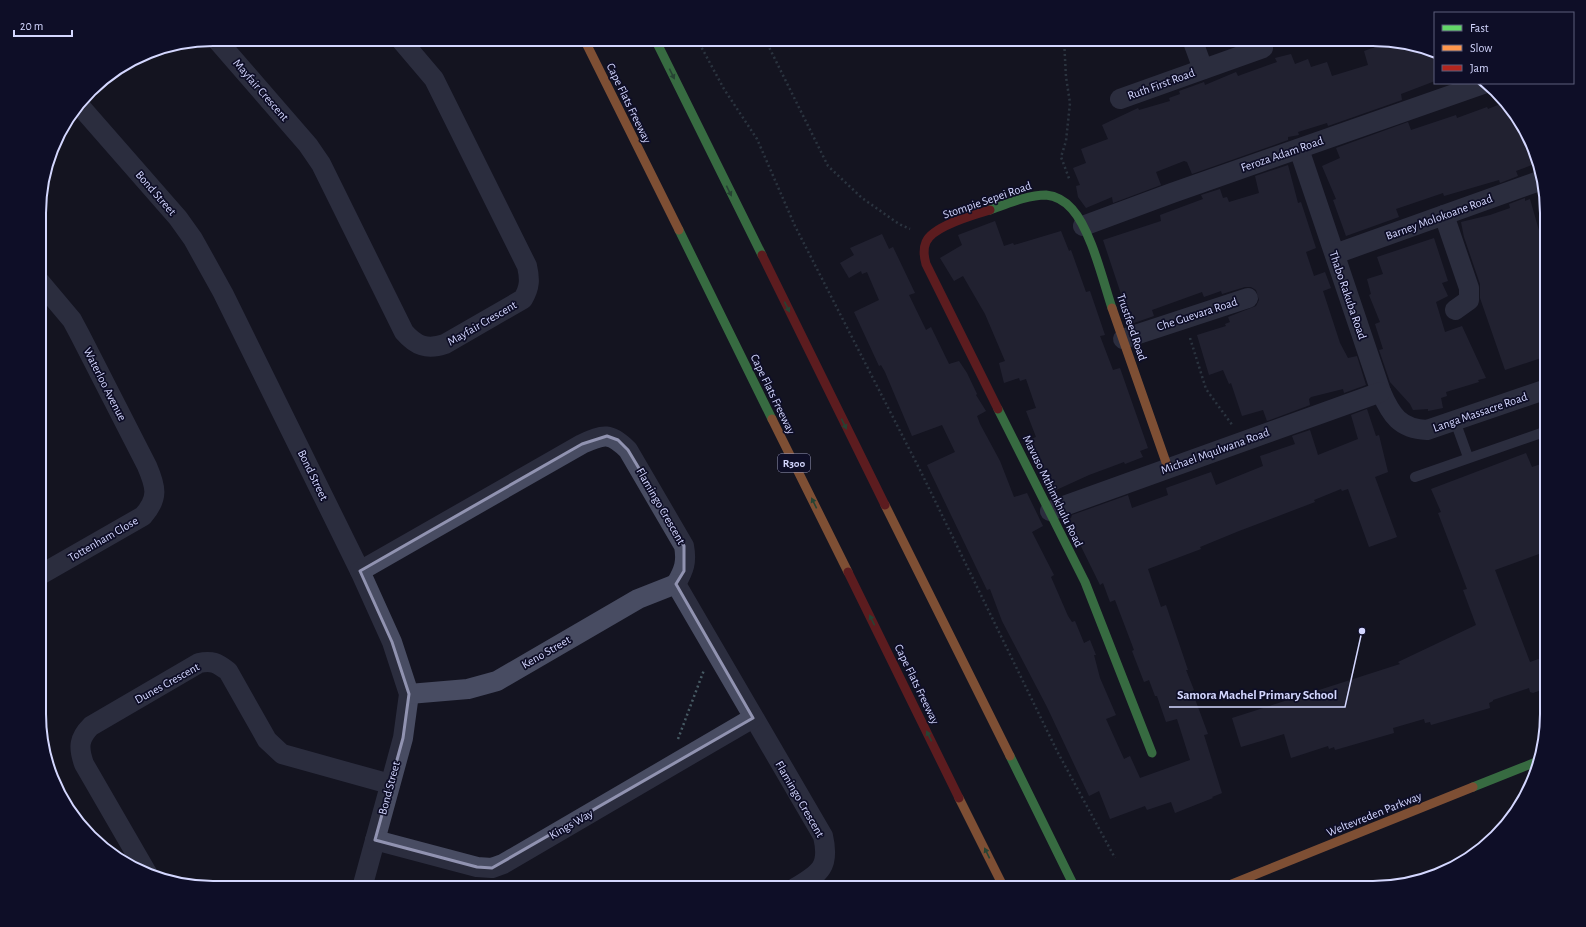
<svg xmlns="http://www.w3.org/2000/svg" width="1586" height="927" viewBox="0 0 1586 927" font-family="'Alegreya Sans',sans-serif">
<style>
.building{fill:#323243}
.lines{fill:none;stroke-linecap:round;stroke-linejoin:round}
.path{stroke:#475b64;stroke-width:2.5;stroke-dasharray:2 3;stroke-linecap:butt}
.lane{stroke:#484c62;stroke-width:10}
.street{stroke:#484c62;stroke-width:20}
.fast{stroke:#63d668;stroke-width:9}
.slow{stroke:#ff974d;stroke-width:9}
.jam{stroke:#b3261e;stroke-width:9}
.oneway{fill:#3d7c4b}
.marked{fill:none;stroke:#9193b1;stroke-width:3;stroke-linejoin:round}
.labels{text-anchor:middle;stroke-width:3.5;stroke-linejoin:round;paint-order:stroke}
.shield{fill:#0e0e27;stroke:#999bbe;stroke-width:1}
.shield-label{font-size:11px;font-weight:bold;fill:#d4d7ff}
.street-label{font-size:12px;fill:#d4d7ff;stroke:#0e0e27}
.rim{fill:none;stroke:#d4d7ff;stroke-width:2}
.leader{fill:none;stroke:#d4d7ff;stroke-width:1.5}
.callout-dot{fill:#d4d7ff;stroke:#0e0e27;stroke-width:1.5}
.callout-label{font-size:13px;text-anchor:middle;font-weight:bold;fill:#d4d7ff;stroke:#0e0e27;stroke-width:3.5;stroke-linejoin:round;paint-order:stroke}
</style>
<rect width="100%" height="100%" fill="#141421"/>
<g class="building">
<polygon points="1392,41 1418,45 1435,52 1435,81 1401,94 1402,100 1328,126 1327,123 1298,132 1299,135 1288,137 1288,140 1192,174 1187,162 1184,161 1156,172 1161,185 1113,203 1112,197 1086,208 1078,197 1076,186 1080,185 1073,168 1086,163 1081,149 1108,139 1102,125 1138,108 1139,110 1170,101 1169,98 1180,94 1179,91 1204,82 1205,85 1236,72 1238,76 1277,62 1275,58 1291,54 1295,64 1308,59 1311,67 1327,62 1332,76 1368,65 1364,51"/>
<polygon points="1503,103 1518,117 1534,149 1532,150 1537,163 1516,171 1518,176 1500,183 1499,180 1444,196 1443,193 1396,209 1399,217 1346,236 1333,200 1336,199 1322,166 1340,158 1336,148 1408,122 1411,130 1456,115 1457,118 1487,107 1488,109"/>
<polygon points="1288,165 1298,203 1301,202 1316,248 1306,252 1314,276 1325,272 1331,288 1323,291 1340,343 1348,358 1357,356 1366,385 1344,393 1343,389 1311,397 1309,399 1310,405 1267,421 1263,410 1242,416 1231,383 1229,384 1223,370 1209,375 1197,335 1226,326 1225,324 1230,322 1228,317 1256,306 1259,300 1256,290 1251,287 1245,287 1222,294 1221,291 1204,297 1202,292 1152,310 1154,316 1131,324 1103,240 1161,221 1160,215 1203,199 1201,195 1220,189 1223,198 1227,197 1229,202 1259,193 1255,176"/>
<polygon points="1525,198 1525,201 1530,199 1540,234 1547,232 1547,356 1505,370 1480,298 1480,284 1464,237 1461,222 1490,215 1510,208 1509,204"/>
<polygon points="995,221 1004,246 1013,243 1014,245 1061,231 1069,251 1071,250 1086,292 1090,291 1105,335 1100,336 1113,370 1120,368 1148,448 1140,451 1143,457 1125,464 1124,462 1089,475 1054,491 1028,440 1036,437 1026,411 1036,408 1026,379 1020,381 1019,378 1004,383 999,363 1005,361 985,314 963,276 954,281 940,258 962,245 958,235"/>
<polygon points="882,234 889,249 893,247 915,293 909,295 926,330 931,327 949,364 959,361 967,373 977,394 976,395 986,411 977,416 980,424 1000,461 1014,497 1027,493 1043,526 1032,532 1054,575 1051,577 1068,616 1072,622 1075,621 1084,643 1090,640 1096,655 1094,655 1100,678 1116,715 1106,719 1124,759 1130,756 1140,778 1190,760 1177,719 1166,722 1157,696 1155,696 1149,680 1144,682 1132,651 1134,650 1115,600 1110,602 1103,583 1100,585 1068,520 1071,518 1072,515 1128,495 1132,508 1168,495 1166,488 1211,472 1216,485 1263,466 1260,456 1295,444 1292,436 1310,430 1318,455 1358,439 1351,415 1367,409 1376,436 1379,435 1388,472 1375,477 1397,537 1369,547 1348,489 1342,491 1341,489 1314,500 1315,502 1239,531 1200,547 1201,549 1148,569 1161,607 1166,605 1188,670 1186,670 1194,690 1192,691 1208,734 1204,735 1222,793 1212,797 1213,798 1175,813 1171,802 1147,810 1145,806 1110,819 1099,791 1089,796 1047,707 1002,621 990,589 987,590 927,465 955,452 942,425 912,436 885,372 881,365 879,366 854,312 879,300 867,272 862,274 861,271 849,278 840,263 854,255 850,248"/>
<polygon points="1434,238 1448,281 1442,283 1448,296 1436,302 1445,332 1462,326 1486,378 1478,380 1479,382 1446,392 1447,396 1441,398 1443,408 1428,411 1428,409 1413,410 1410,404 1390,382 1379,350 1383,349 1375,324 1380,322 1369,295 1371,294 1367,279 1383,274 1377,257"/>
<polygon points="1526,453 1532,467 1541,464 1547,479 1547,551 1495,570 1530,662 1547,656 1547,688 1533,693 1530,692 1529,688 1493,700 1493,701 1489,703 1490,708 1431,725 1430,722 1425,723 1424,719 1393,728 1394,733 1335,750 1334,747 1329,749 1328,746 1291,758 1284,734 1241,747 1232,718 1400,664 1398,662 1476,625 1463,590 1467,589 1438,513 1441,512 1431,489"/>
</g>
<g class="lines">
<g class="path">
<polyline points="697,39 724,89 757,139 795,226 921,472 1057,751 1115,858"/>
<polyline points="765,39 828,166 862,198 899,224 910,229"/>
<polyline points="1064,39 1066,77 1070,103 1066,141 1061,157 1070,181"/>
<polyline points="1190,338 1206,389 1233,426"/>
<polyline points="678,739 704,670"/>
</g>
<g class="lane">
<polyline points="1455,421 1468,457"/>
<polyline points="1415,477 1544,432"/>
</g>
<g class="street">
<path d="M216,39L308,145L321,164L404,332C416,346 427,350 445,344L523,299C530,287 530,279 527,266L434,79L400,39"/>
<polyline points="1192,39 1203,69"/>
<polyline points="1120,99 1263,48"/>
<polyline points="80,106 178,218 193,239 223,293 360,571 392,642 409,694 403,738 362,888"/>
<path d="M1299,149L1381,392C1391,415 1400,429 1427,430L1547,389"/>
<polyline points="1444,215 1469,288 1469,300 1455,310"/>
<polyline points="1083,226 1172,193 1483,84"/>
<polyline points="1335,254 1542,180"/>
<path d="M40,282L72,320L80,335L147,466C156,487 159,498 143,516L40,575"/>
<polyline points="1123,339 1248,298"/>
<polyline points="1050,511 1381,392"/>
<path d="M360,571L582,444C604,434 610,432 628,450L684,546C687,562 684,570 676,584L823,836C830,866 821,873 795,888"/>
<polyline points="409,694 468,689 497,681 638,599 676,584"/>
<polyline points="375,840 477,867 492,868 503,864 753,718"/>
<path d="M147,873L84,764C78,747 79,738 91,726L199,663C212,660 217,663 228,671L267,740L282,754L390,784"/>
</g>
<g class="fast">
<polyline points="655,39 762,255"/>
<path d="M990,210C1007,204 1027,195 1046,195C1056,196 1065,201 1072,209C1091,230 1103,281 1112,308"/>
<polyline points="679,230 772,419"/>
<polyline points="998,409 1085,582 1152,753"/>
<polyline points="1010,756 1075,888"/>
<polyline points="1473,787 1536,762"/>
</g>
<g class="slow">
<polyline points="584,39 679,230"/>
<polyline points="1112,308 1168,468"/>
<polyline points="772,419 848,572"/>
<polyline points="885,505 1010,756"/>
<polyline points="959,798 1004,888"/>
<polyline points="1222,888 1473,787"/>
</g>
<g class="jam">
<path d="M990,210C973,215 933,226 926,242C923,249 924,257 926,264L998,409"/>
<polyline points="762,255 885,505"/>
<polyline points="848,572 959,798"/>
</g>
</g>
<defs><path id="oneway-solid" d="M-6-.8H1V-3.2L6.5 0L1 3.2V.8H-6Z"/></defs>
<g class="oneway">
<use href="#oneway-solid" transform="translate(672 74) rotate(64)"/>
<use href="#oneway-solid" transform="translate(729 191) rotate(64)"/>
<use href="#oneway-solid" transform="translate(787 307) rotate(64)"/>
<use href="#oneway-solid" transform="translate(844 424) rotate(64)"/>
<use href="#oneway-solid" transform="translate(814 503) rotate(-116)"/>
<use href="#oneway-solid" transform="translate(872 620) rotate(-116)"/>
<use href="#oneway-solid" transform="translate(929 736) rotate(-116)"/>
<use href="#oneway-solid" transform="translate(987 853) rotate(-116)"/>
</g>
<path d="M0 0H1586V927H0ZM607,436L618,440L628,450L677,532L684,546V571L676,584L753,718L492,868L477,867L375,840L403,738L409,694L392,642L360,571L582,444Z" fill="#141421" fill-opacity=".55" fill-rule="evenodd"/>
<path class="marked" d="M607,436L618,440L628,450L677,532L684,546V571L676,584L753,718L492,868L477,867L375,840L403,738L409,694L392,642L360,571L582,444Z"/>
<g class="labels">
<rect class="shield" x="778" y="454" width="32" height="18" rx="3"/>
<g class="shield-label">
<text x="794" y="467">R300</text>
</g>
<g class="street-label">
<text transform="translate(1161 84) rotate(-20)" y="4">Ruth First Road</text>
<text transform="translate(261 90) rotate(49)" y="4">Mayfair Crescent</text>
<text transform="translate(629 103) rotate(64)" y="4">Cape Flats Freeway</text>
<text transform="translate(1282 154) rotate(-19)" y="4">Feroza Adam Road</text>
<text transform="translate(156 193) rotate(49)" y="4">Bond Street</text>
<text transform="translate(987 200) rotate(-19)" y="4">Stompie Sepei Road</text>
<text transform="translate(1439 217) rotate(-20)" y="4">Barney Molokoane Road</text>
<text transform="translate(1348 295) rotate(71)" y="4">Thabo Rakuba Road</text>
<text transform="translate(1197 314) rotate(-18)" y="4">Che Guevara Road</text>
<text transform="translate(482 323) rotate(-30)" y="4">Mayfair Crescent</text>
<text transform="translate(1132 327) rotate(71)" y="4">Trustfeed Road</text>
<text transform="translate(105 384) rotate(63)" y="4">Waterloo Avenue</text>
<text transform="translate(773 394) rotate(64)" y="4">Cape Flats Freeway</text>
<text transform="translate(1480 412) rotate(-19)" y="4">Langa Massacre Road</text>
<text transform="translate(1215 451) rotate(-20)" y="4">Michael Mqulwana Road</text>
<text transform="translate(313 475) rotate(64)" y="4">Bond Street</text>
<text transform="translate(1053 491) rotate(64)" y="4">Mavuso Mthimkhulu Road</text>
<text transform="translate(661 506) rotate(60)" y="4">Flamingo Crescent</text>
<text transform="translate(103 539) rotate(-30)" y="4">Tottenham Close</text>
<text transform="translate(546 652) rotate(-30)" y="4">Keno Street</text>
<text transform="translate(167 683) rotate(-29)" y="4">Dunes Crescent</text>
<text transform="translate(917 684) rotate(64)" y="4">Cape Flats Freeway</text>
<text transform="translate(389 788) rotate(-75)" y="4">Bond Street</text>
<text transform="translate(800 799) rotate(60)" y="4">Flamingo Crescent</text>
<text transform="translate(1374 814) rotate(-22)" y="4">Weltevreden Parkway</text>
<text transform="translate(571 824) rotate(-30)" y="4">Kings Way</text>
</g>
</g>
<path d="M0 0H1586V927H0ZM213 46H1373A167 167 0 0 1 1540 213V714A167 167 0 0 1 1373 881H213A167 167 0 0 1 46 714V213A167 167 0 0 1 213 46Z" fill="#0e0e27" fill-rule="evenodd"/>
<path class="rim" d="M213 46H1373A167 167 0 0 1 1540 213V714A167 167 0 0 1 1373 881H213A167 167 0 0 1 46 714V213A167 167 0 0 1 213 46Z"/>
<path class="leader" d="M1362 631L1345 707H1169"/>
<circle class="callout-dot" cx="1362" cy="631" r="4"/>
<g class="callout-label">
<text x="1257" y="699">Samora Machel Primary School</text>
</g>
<rect x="1434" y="12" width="140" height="72" fill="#0e0e27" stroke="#5d5e7d"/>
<rect x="1442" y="25" width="20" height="6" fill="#63d668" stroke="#5d5e7d"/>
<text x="1470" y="32" font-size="12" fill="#d4d7ff">Fast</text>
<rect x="1442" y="45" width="20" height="6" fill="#ff974d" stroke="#5d5e7d"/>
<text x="1470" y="52" font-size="12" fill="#d4d7ff">Slow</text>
<rect x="1442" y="65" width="20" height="6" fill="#b3261e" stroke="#5d5e7d"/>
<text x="1470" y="72" font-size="12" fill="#d4d7ff">Jam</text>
<path d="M14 30v6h58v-6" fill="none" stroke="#d4d7ff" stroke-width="2"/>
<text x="20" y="30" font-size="12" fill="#d4d7ff" stroke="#0e0e27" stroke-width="3" paint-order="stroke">20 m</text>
</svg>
